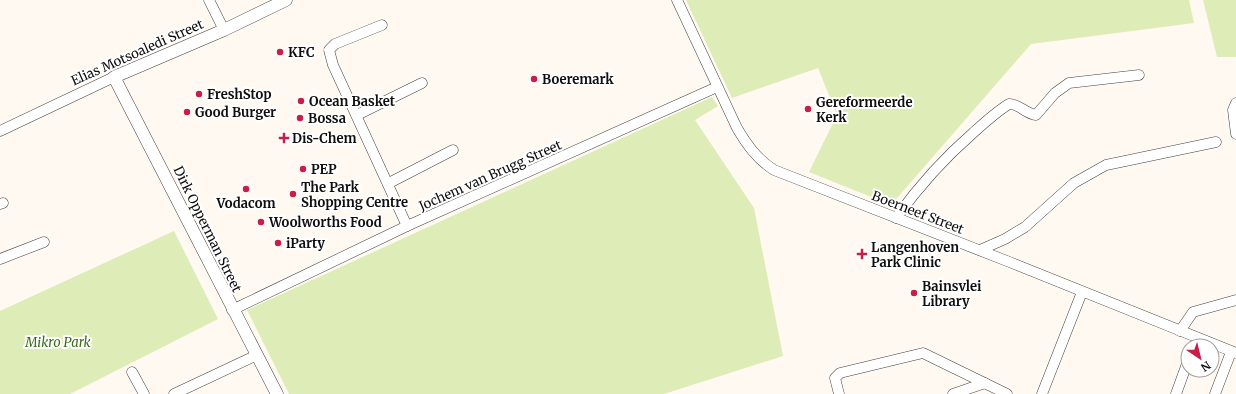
<svg xmlns="http://www.w3.org/2000/svg" width="1236" height="394" viewBox="0 0 1236 394" font-family="Merriweather,serif">
<style>
.green{fill:#deecb7}
.lines{fill:none;stroke-linecap:round;stroke-linejoin:round}
.minor-casing{stroke:#424242;stroke-width:11}
.tertiary-casing{stroke:#424242;stroke-width:13}
.minor{stroke:#fff;stroke-width:10}
.tertiary{stroke:#fff;stroke-width:12}
.poi-dot{fill:#c81e49;stroke:#fff;stroke-width:1.5}
.labels{text-anchor:middle;stroke-width:4;stroke-linejoin:round;paint-order:stroke}
.street-label{font-size:13px;fill:#0f0f0f;stroke:#fff}
.poi-label{font-size:13px;font-weight:bold;fill:#0f0f0f;stroke:#fff;text-anchor:start}
.park-label{font-size:13px;font-style:italic;fill:#3c6b1b;stroke:#fff}
</style>
<rect width="100%" height="100%" fill="#fff9f1"/>
<g class="green">
<polygon points="686,0 1189,0 1194,23 1031,44 891,205 809,172 837,115 818,68 732,98"/>
<polygon points="1203,0 1236,0 1236,57 1217,57"/>
<polygon points="712,97 718,106 695,120 754,208 783,356 664,394 289,394 247,310"/>
<polygon points="174,231 218,319 70,394 0,394 0,311"/>
</g>
<g class="lines">
<defs>
<g id="minor">
<polyline points="209,0 224,30"/>
<path d="M677,0L737,128C747,145 757,159 774,170L1007,261L1236,353"/>
<polyline points="382,25 335,44 329,50 333,65 407,226"/>
<polyline points="1236,103 1233,110 1236,134"/>
<polyline points="357,115 422,83"/>
<polyline points="0,131 114,77"/>
<polyline points="389,183 453,150"/>
<polyline points="0,204 3,203"/>
<path d="M896,218C919,186 943,159 973,133C984,123 996,112 1009,104C1018,103 1026,114 1036,115L1055,93L1069,83L1139,75"/>
<polyline points="980,250 1005,239 1025,227 1074,183 1106,165 1216,142"/>
<polyline points="0,259 44,242"/>
<polyline points="232,310 407,226 717,87"/>
<polyline points="1180,331 1193,312 1236,300"/>
<polyline points="132,372 144,394"/>
<polyline points="174,394 257,355"/>
<polyline points="839,394 835,378 840,373 923,353 1007,394"/>
<polyline points="953,394 985,383"/>
<polyline points="1042,394 1082,292"/>
<polyline points="1176,394 1188,361"/>
<polyline points="1215,394 1231,352"/>
</g>
<polyline id="tertiary" points="277,394 114,77 224,30 286,0"/>
</defs>
<use href="#minor" class="minor-casing"/>
<use href="#tertiary" class="tertiary-casing"/>
<use href="#minor" class="minor"/>
<use href="#tertiary" class="tertiary"/>
</g>
<g class="poi-dot">
<circle cx="280" cy="52" r="4"/>
<circle cx="534" cy="79" r="4"/>
<circle cx="199" cy="94" r="4"/>
<circle cx="301" cy="101" r="4"/>
<circle cx="808" cy="109" r="4"/>
<circle cx="187" cy="112" r="4"/>
<circle cx="300" cy="118" r="4"/>
<path d="M282 132h4v4h4v4h-4v4h-4v-4h-4v-4h4z"/>
<circle cx="303" cy="169" r="4"/>
<circle cx="246" cy="189" r="4"/>
<circle cx="293" cy="194" r="4"/>
<circle cx="261" cy="222" r="4"/>
<circle cx="278" cy="243" r="4"/>
<path d="M860 248h4v4h4v4h-4v4h-4v-4h-4v-4h4z"/>
<circle cx="914" cy="293" r="4"/>
</g>
<g class="labels">
<g class="street-label">
<text transform="translate(137 52) rotate(-24)" y="5">Elias Motsoaledi Street</text>
<text transform="translate(490 175) rotate(-24)" y="5">Jochem van Brugg Street</text>
<text transform="translate(918 212) rotate(21)" y="5">Boerneef Street</text>
<text transform="translate(208 229) rotate(64)" y="5">Dirk Opperman Street</text>
</g>
<g class="poi-label">
<text x="288" y="57">KFC</text>
<text x="542" y="84">Boeremark</text>
<text x="207" y="99">FreshStop</text>
<text x="309" y="106">Ocean Basket</text>
<text x="816" y="107">Gereformeerde<tspan x="816" dy="15">Kerk</tspan></text>
<text x="195" y="117">Good Burger</text>
<text x="308" y="123">Bossa</text>
<text x="292" y="143">Dis-Chem</text>
<text x="311" y="174">PEP</text>
<text x="301" y="192">The Park<tspan x="301" dy="15">Shopping Centre</tspan></text>
<text x="246" y="208" text-anchor="middle">Vodacom</text>
<text x="269" y="227">Woolworths Food</text>
<text x="286" y="248">iParty</text>
<text x="871" y="252">Langenhoven<tspan x="871" dy="15">Park Clinic</tspan></text>
<text x="922" y="291">Bainsvlei<tspan x="922" dy="15">Library</tspan></text>
</g>
<g class="park-label">
<text x="58" y="347">Mikro Park</text>
</g>
</g>
<g transform="translate(1200 358) rotate(145)"><circle r="19" fill="#ffffff" stroke="#9f9f9f"/>
<path d="M0-3L7 15L0 10L-7 15Z" fill="#c81e49"/>
<text y="-6" font-size="11" font-weight="bold" text-anchor="middle" fill="#0f0f0f">N</text>
</g>
</svg>
